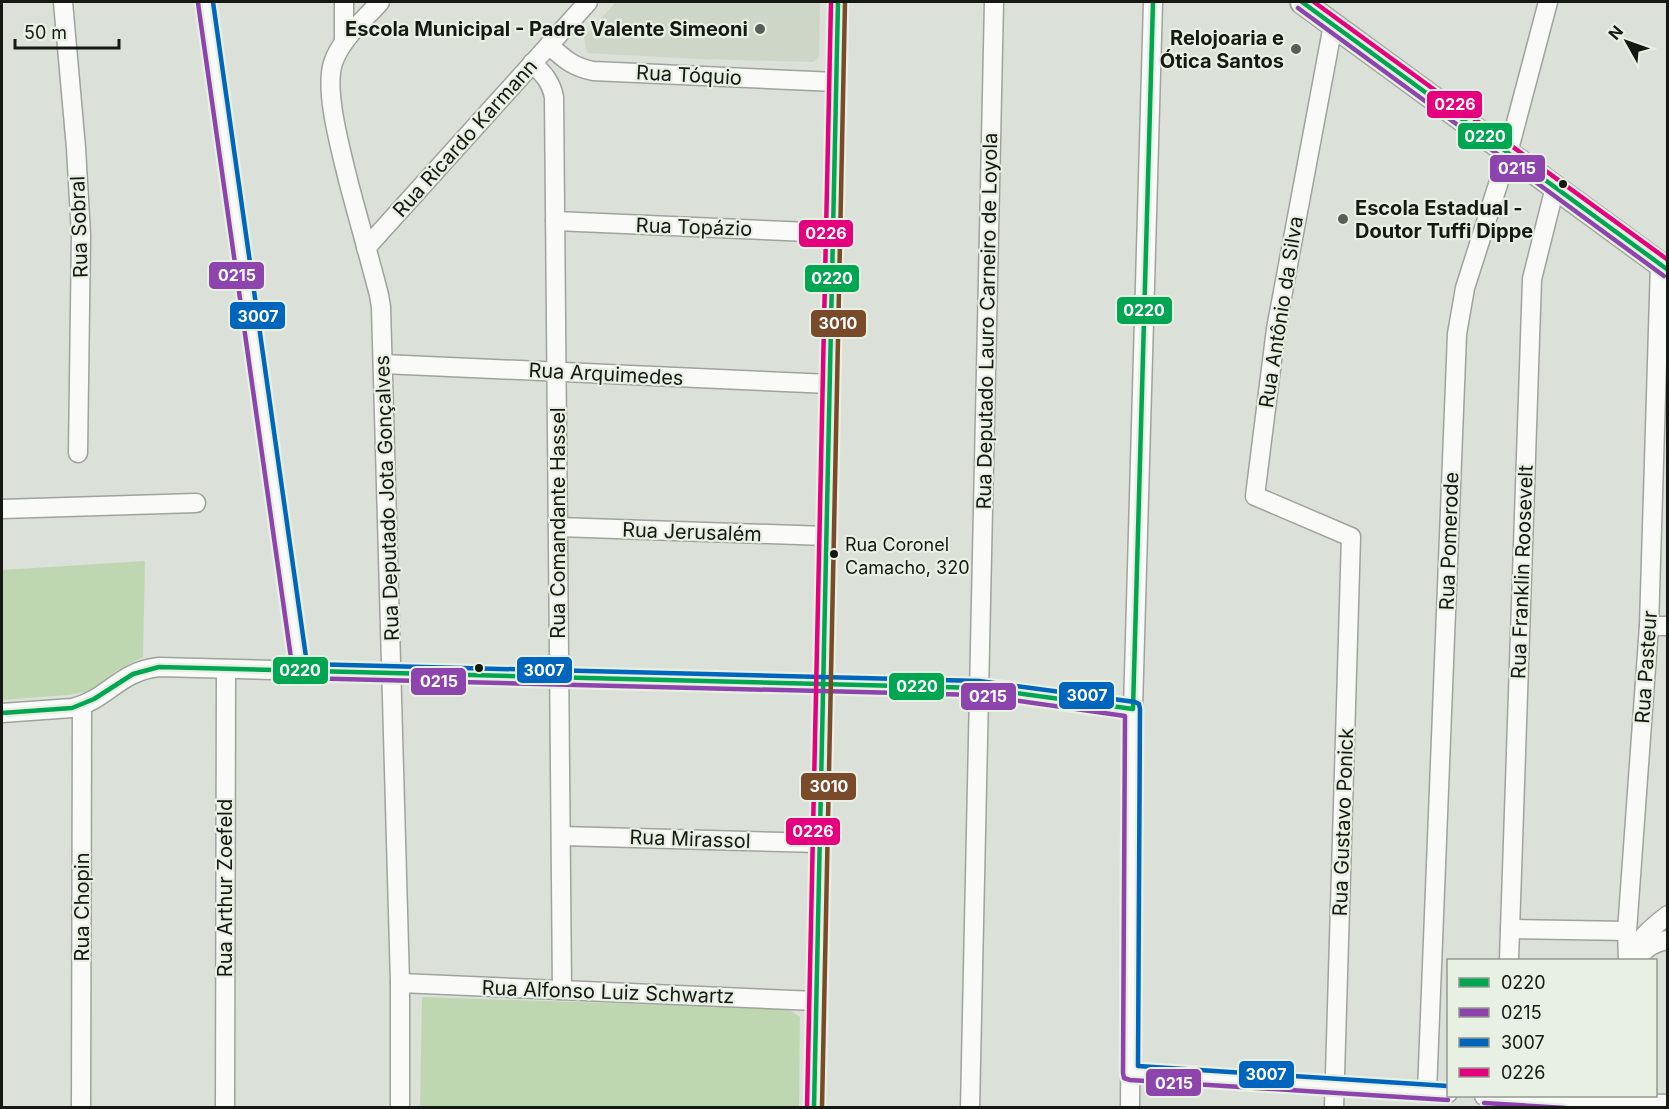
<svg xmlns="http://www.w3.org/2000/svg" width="1669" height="1109" viewBox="0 0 1669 1109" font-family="Inter,sans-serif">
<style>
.built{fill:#cdd6c7}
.green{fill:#bfd7b1}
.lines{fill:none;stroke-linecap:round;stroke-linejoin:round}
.minor-casing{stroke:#9fa39d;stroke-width:21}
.major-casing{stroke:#9fa39d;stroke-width:26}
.minor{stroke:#fafaf9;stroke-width:18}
.major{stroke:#fafaf9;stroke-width:22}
.bus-1-casing{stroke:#e7f0e2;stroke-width:9}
.bus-2-casing{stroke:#e7f0e2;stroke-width:9}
.bus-3-casing{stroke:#e7f0e2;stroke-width:9}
.bus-4-casing{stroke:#e7f0e2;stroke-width:9}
.bus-5-casing{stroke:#e7f0e2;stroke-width:9}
.bus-1{stroke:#00a651;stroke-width:4.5}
.bus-2{stroke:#8e44ad;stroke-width:4.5}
.bus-3{stroke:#0065bd;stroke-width:4.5}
.bus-4{stroke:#e5007d;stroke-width:4.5}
.bus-5{stroke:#7a4b2a;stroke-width:4.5}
.poi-dot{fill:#5a5e58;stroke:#e7f0e2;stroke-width:2}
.bus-dot{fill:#151813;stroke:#e7f0e2;stroke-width:2}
.labels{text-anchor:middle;stroke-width:4.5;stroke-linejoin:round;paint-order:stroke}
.bus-label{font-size:18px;fill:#151813;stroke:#e7f0e2;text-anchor:start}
.poi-label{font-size:20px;font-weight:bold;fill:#151813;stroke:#e7f0e2;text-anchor:end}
.street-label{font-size:20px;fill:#151813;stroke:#e7f0e2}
.line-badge{stroke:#e7f0e2;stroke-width:2}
.badge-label{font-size:16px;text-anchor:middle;font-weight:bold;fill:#fff}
</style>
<rect width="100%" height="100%" fill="#dbe0d8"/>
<polygon class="built" points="616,2 820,2 819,56 814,62 700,59 587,53 584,37"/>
<g class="green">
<polygon points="145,561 143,657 115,672 90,691 67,695 2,700 2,570"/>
<polygon points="422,997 788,1009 800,1017 799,1107 420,1108"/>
</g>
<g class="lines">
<defs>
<g id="minor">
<polyline points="63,2 76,148 81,235 78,453"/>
<polyline points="205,2 300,671"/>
<polyline points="344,2 344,42"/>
<path d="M380,2C364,20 341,39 333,63C324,91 341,150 348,180C358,218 369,256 379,295L381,307L400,983V1108"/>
<polyline points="1333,25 1276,329 1255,496 1351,537 1334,1108"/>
<path d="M549,45C564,59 573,67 593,71L836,82"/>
<path d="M532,63C544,74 551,82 554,97L562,990"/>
<polyline points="555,221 833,233"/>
<polyline points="366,248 588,2"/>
<polyline points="383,364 830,384"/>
<polyline points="2,509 196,503"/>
<polyline points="558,527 826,536"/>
<polyline points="1649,626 1668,626"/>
<path d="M2,713L72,708C106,701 119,671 159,667L979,688L1133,709"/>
<polyline points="561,836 820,843"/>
<polyline points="1510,929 1627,931"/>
<path d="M1637,958C1647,948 1653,942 1668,940"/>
<polyline points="1509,960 1532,279 1555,187"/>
<polyline points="1628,960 1627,931 1649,626 1660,264"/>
<path d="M1629,960C1637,940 1651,928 1668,915"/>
<polyline points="400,983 816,1001"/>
<polyline points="1130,1073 1448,1093"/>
<polyline points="1427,1092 1457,334 1465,288 1508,153 1548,2"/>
<polyline points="1484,1096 1626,1103 1668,1104"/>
<polyline points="81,1108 82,706"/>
<polyline points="225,1108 226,669"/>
<polyline points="814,1108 838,2"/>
<polyline points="970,1108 994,2"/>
<polyline points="1130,1108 1133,709 1153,2"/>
</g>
<polyline id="major" points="1302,2 1668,270"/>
</defs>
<use href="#minor" class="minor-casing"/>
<use href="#major" class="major-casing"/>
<use href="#minor" class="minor"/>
<use href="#major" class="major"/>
<defs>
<g id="bus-1">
<polyline points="1302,2 1668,270"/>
<polyline points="2,713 72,708 94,699 133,674 159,667 979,688 1133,709 1153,2"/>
<polyline points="814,1108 838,2"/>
</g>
<g id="bus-2">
<polyline points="198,3 293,672 295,677 300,678 978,695 1125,716 1123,1073 1124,1078 1130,1080 1448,1100"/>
<polyline points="1298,8 1664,276"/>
<polyline points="1484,1103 1565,1108"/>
</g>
<polyline id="bus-3" points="213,2 307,664 979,681 1135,702 1139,704 1140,709 1138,1066 1448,1086"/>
<g id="bus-4">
<polyline points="1314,2 1668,260"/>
<polyline points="807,1108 831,2"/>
</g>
<polyline id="bus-5" points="822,1108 845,2"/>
</defs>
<use href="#bus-1" class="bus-1-casing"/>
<use href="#bus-2" class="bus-2-casing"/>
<use href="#bus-3" class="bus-3-casing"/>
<use href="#bus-4" class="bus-4-casing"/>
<use href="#bus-5" class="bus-5-casing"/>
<use href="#bus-1" class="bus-1"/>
<use href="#bus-2" class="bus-2"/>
<use href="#bus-3" class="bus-3"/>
<use href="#bus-4" class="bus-4"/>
<use href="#bus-5" class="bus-5"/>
</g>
<g class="poi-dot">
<circle cx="760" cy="29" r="6"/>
<circle cx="1296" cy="49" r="6"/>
<circle cx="1343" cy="219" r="6"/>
</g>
<g class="bus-dot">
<circle cx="1563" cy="184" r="5"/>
<circle cx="834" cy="554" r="5"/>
<circle cx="479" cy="668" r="5"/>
</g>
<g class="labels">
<g class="bus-label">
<text x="845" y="551">Rua Coronel<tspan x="845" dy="23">Camacho, 320</tspan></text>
</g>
<g class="poi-label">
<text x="748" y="36">Escola Municipal - Padre Valente Simeoni</text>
<text x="1284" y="45">Relojoaria e<tspan x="1284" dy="23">Ótica Santos</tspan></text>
<text x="1355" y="215" text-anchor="start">Escola Estadual -<tspan x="1355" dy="23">Doutor Tuffi Dippe</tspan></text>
</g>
<g class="street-label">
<text transform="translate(689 75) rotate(3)" y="7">Rua Tóquio</text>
<text transform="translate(465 138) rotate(-48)" y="7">Rua Ricardo Karmann</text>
<text transform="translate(79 227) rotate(-92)" y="7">Rua Sobral</text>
<text transform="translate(694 227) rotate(2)" y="7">Rua Topázio</text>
<text transform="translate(1281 312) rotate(-81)" y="7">Rua Antônio da Silva</text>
<text transform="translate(987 321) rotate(-89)" y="7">Rua Deputado Lauro Carneiro de Loyola</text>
<text transform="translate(606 374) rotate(3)" y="7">Rua Arquimedes</text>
<text transform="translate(387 498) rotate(-92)" y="7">Rua Deputado Jota Gonçalves</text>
<text transform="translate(558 523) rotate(-90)" y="7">Rua Comandante Hassel</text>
<text transform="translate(692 532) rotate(2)" y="7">Rua Jerusalém</text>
<text transform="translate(1449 541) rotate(-88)" y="7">Rua Pomerode</text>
<text transform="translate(1522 572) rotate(-88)" y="7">Rua Franklin Roosevelt</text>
<text transform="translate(1646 667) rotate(-86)" y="7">Rua Pasteur</text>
<text transform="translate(1343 822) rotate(-88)" y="7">Rua Gustavo Ponick</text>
<text transform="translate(690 839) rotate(2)" y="7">Rua Mirassol</text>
<text transform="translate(225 888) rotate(-90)" y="7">Rua Arthur Zoefeld</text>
<text transform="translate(82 907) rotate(-90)" y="7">Rua Chopin</text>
<text transform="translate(608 992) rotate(2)" y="7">Rua Alfonso Luiz Schwartz</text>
</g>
</g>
<g class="line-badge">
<rect x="1426" y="90" width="57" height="29" rx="6" fill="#e5007d"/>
<rect x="1457" y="122" width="56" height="28" rx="6" fill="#00a651"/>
<rect x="1489" y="154" width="57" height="29" rx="6" fill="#8e44ad"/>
<rect x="798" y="219" width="56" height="29" rx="6" fill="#e5007d"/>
<rect x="208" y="261" width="57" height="29" rx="6" fill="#8e44ad"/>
<rect x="804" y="264" width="56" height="29" rx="6" fill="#00a651"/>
<rect x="1116" y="296" width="57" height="29" rx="6" fill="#00a651"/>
<rect x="229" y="301" width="57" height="29" rx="6" fill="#0065bd"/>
<rect x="810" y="309" width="57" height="29" rx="6" fill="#7a4b2a"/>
<rect x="516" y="656" width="57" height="28" rx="6" fill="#0065bd"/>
<rect x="272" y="656" width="57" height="29" rx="6" fill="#00a651"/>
<rect x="410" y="667" width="57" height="29" rx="6" fill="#8e44ad"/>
<rect x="888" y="672" width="57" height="29" rx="6" fill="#00a651"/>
<rect x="1058" y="681" width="57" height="29" rx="6" fill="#0065bd"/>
<rect x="960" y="682" width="57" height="29" rx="6" fill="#8e44ad"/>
<rect x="800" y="772" width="57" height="29" rx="6" fill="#7a4b2a"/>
<rect x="785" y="817" width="56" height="29" rx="6" fill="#e5007d"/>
<rect x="1238" y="1060" width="57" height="29" rx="6" fill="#0065bd"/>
<rect x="1145" y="1068" width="57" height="29" rx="6" fill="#8e44ad"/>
</g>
<g class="badge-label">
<text x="1455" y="110">0226</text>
<text x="1485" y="142">0220</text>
<text x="1517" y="174">0215</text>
<text x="826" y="239">0226</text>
<text x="237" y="281">0215</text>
<text x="832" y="284">0220</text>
<text x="1144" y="316">0220</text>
<text x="258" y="322">3007</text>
<text x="838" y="329">3010</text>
<text x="544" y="676">3007</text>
<text x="300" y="676">0220</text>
<text x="439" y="687">0215</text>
<text x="917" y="692">0220</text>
<text x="1087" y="701">3007</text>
<text x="988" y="702">0215</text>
<text x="829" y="792">3010</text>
<text x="813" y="837">0226</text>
<text x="1266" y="1080">3007</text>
<text x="1174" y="1089">0215</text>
</g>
<rect width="1669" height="1109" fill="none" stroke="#151813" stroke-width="6"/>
<rect x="1447" y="959" width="210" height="138" fill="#e7f0e2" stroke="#939a8f" stroke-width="1.5"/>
<rect x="1459" y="978" width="30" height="9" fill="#00a651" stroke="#939a8f" stroke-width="1.5"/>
<text x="1501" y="989" font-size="18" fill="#151813">0220</text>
<rect x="1459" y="1008" width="30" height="9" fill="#8e44ad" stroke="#939a8f" stroke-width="1.5"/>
<text x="1501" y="1019" font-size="18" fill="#151813">0215</text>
<rect x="1459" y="1038" width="30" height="9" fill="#0065bd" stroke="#939a8f" stroke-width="1.5"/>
<text x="1501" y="1049" font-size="18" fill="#151813">3007</text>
<rect x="1459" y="1068" width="30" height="9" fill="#e5007d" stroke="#939a8f" stroke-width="1.5"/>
<text x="1501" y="1079" font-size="18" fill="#151813">0226</text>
<g transform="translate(1627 42) rotate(310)" stroke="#e7f0e2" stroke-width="4.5" paint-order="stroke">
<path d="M0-4.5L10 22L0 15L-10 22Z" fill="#151813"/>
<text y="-9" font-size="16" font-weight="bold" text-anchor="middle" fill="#151813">N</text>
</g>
<path d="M15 39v9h104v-9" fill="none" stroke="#151813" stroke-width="3"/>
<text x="24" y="39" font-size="18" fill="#151813" stroke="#e7f0e2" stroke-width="4.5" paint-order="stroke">50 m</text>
</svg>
